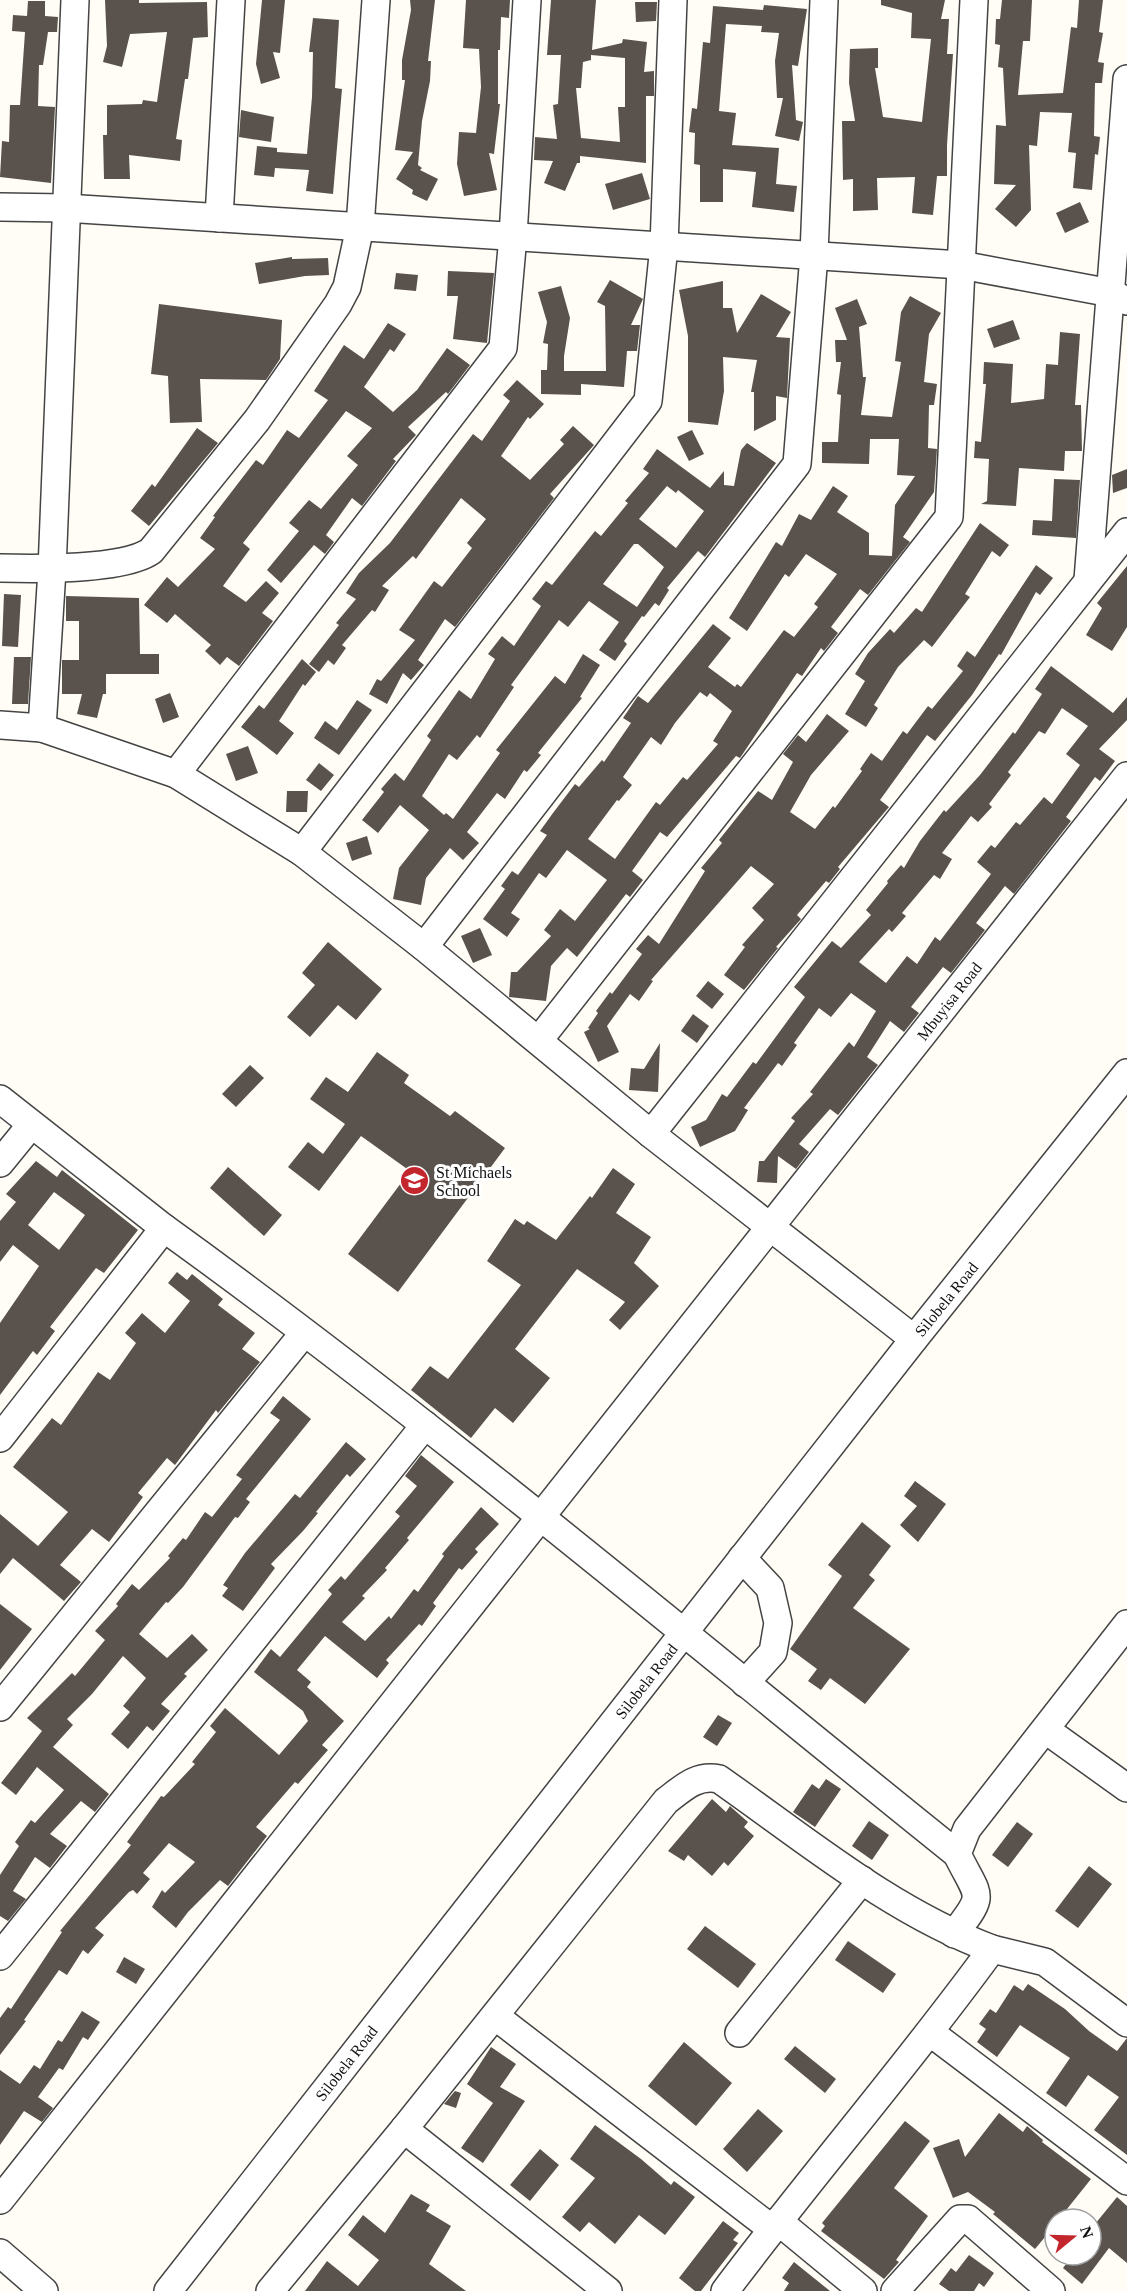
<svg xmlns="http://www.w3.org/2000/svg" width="1127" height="2291" viewBox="0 0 1127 2291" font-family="Georgia,serif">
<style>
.building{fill:#5a524d;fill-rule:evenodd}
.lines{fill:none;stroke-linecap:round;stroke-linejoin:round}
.minor-casing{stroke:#444;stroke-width:30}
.minor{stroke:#fff;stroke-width:27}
.labels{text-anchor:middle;stroke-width:6;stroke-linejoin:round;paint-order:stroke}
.street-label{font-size:16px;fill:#111;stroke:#fff}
.poi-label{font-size:16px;fill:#111;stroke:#fff;text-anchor:start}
</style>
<rect width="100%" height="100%" fill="#fffdf5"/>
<g class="building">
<polygon points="105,0 139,0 139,3 207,2 208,37 193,38 188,79 185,79 176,139 182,140 180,161 129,155 130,179 104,179 103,135 107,135 107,105 142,104 143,100 157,102 167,32 130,34 122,67 103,62 107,46"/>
<polygon points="262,0 285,0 280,53 273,52 280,78 261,84 256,64"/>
<polygon points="410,0 435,0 428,61 431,61 430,81 422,121 418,165 422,168 420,170 438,179 427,201 412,194 413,190 396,179 413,152 395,150 405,80 402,80 402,60 411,10"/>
<polygon points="466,0 510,0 509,18 501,17 500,50 498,50 498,104 500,104 494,154 489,153 497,190 464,196 457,164 459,132 476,133 481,87 479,49 463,48"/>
<path d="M551,0H596L592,50L622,43L623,39L647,42L644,72L654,71V96H646V163L580,156V163H577L565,191L544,183L553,161L534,160L535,137L557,139L553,105L558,104L561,55H547ZM591,55L625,58V107H618L620,142L581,138L576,88H581L583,62L591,60Z"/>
<polygon points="881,0 945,0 941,19 949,19 947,54 953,54 947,145 947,176 937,176 933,215 912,213 915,177 877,178 878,210 853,211 853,179 843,180 842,121 855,121 849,83 850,49 878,48 878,68 875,68 883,117 922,122 931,39 911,38 912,13 881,5"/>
<polygon points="1002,0 1032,0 1030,41 1023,41 1018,95 1063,93 1071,27 1077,28 1079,0 1103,0 1099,32 1103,33 1098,62 1104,63 1102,83 1095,83 1094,136 1100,137 1098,155 1095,154 1092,190 1073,188 1076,153 1068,152 1072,113 1040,112 1037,146 1029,145 1031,210 1016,227 995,209 1016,185 994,184 996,125 1006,126 1003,68 998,67 1000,45 995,44 996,19 1000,19"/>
<polygon points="28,1 45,1 45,16 58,17 57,32 48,32 43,65 39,65 38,106 55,107 51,183 0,177 2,141 9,142 10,105 20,105 25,32 12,31 13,15 27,16"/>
<polygon points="635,2 657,2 656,21 636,22"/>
<polygon points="764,5 807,9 798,66 792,65 796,120 803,122 799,141 775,136 783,98 777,98 775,61 779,33 761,32 762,26 726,24 719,111 736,113 732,145 779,148 776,184 797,186 794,212 752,207 756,172 723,169 723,202 700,202 700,165 694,164 695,133 689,132 692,108 697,109 703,42 710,43 713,6 763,10"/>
<polygon points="313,18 339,20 335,88 342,89 333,194 306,191 309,170 275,168 274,177 254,175 257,146 277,148 277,152 307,154 312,97 313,52 309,52"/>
<polygon points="241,110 274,117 271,142 239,137"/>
<polygon points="642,173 650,199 613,210 605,184"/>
<polygon points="1080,202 1089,222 1065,233 1056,213"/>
<polygon points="292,257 292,259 328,258 329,275 305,276 259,284 255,263"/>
<polygon points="448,271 494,273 487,343 453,339 458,296 447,296"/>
<polygon points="396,273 418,275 416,291 394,289"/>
<polygon points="610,280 643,299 631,325 640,325 637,351 627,351 624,387 581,384 581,395 541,394 541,370 547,370 548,344 543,343 547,322 538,292 561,286 570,318 564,356 564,371 606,371 605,306 597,302"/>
<polygon points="723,281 723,308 732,308 737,333 761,294 791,312 776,337 790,338 787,398 776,396 776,420 754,431 754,392 751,392 757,360 723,357 724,391 718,425 688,422 688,336 679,290"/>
<path d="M910,296L941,313L929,334L924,382L937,384L934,405H929L928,448L937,449L934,492L903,537L910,542L868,595L860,589L831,627L838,633L824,651L821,648L802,676L797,673L740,758L736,756L667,837L660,832L632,871L643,880L630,897L626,894L577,957L567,948L551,966L546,1001L509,997L511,972H517L551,936L544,930L560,909L575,921L607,880L567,850L546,878L539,873L511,913L520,919L507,937L483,919L505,889L501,886L512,871L518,875L547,835L540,831L553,813L575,784L579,787L602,760L604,762L631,723L623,718L638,696L648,703L713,624L731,638L708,667L735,687L737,684L741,687L784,630L794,637L818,607L814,604L837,574L806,554L789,577L785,574L747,631L729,618L776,542L782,546L799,514L811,520L833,486L848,496L837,512L869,533V555L892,556L895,505L915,476L897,475L899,439H870L869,464L822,463V442H838L841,395L837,394L841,362H836L835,340H847L835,308L857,299L867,324L859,327L863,377H866L861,415L892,417L901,362L895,361L901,312ZM700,692L707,697L710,693L732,711L713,741L718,744L687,780L683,777L660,805L656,802L615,859L588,839L617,800L619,801L632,785L623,777L651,737L661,745L675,723Z"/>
<polygon points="159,304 282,320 280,359 266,380 200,379 202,422 170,423 168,376 151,374"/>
<polygon points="1013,320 1020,339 994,348 987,329"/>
<polygon points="388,323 406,334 394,352 390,349 364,387 393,412 417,390 447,348 470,365 448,394 446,392 408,427 416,435 393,459 396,461 362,506 352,498 326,535 334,542 325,554 314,545 281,583 267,570 299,531 289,523 309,500 321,509 358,465 347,456 372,428 346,411 243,543 250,549 223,586 246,602 266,581 279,593 262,613 273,621 239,666 227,657 220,665 205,651 211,645 175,614 167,623 144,605 167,577 178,587 215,549 200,538 215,517 213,516 256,460 263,465 287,430 299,438 328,400 314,391 344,345 364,359"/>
<polygon points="1060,332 1080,334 1075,405 1081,405 1082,451 1065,451 1064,471 1019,468 1016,506 981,504 987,501 989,459 974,458 975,441 981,442 986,384 983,384 984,362 1013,364 1011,403 1044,399 1046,364 1058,365"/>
<polygon points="517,380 544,404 530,419 528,417 501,456 530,480 564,444 560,440 573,426 594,445 550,494 554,498 455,627 445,619 418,660 424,665 411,680 403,673 387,704 369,694 377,679 381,681 415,640 399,630 434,581 442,587 472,548 467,543 486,519 461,498 416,559 413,556 382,586 389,590 375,612 372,610 342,645 346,648 334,665 328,660 319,672 309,664 339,625 336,623 356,599 346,593 359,573 390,543 473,434 482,441 510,401 503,395"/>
<polygon points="197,428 218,443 149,526 131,511 152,484 155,487"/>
<polygon points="692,430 704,454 689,461 677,437"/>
<path d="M747,443L776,463L705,557L698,551L667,588L669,590L659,606L655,603L644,617L642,616L624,641L627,644L615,661L599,650L619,622L589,601L568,627L559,620L511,685L514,687L480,738L477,735L457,760L449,754L422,796L444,815L446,813L453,819L500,753L496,750L555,676L565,684L583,654L600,665L580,697L582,698L538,753L541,755L527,772L524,770L505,799L497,793L467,832L479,843L463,860L450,848L426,878L421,905L393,899L399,868L429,830L400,805L378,833L362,820L384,792L381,789L395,773L404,781L431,740L427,736L459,690L471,699L495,659L488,654L502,636L514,646L541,606L532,599L546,581L552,585L595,531L601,536L628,503L625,501L649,473L643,469L657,449L710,488L724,471V485L734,486L741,450ZM667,486L676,493L678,490L704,511L676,548L639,519ZM634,544H638L664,567L637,607L603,584Z"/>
<polygon points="1127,469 1127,488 1113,493 1112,475"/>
<polygon points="1054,479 1080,480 1076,538 1032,535 1033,520 1052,521"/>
<polygon points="980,523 1009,545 1000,557 992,551 965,594 970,597 932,647 924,640 898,667 874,705 878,708 866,727 845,714 865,681 855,674 868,653 890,629 894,633 916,608 922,612"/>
<polygon points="1036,565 1053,578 1040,595 1036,592 1001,655 999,654 972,695 935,741 927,735 880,800 889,807 838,867 840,869 829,883 826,881 797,915 801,919 776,947 778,948 744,990 724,975 745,947 742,945 764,920 752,908 774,884 751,866 651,980 653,981 639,1001 630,994 607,1026 619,1052 598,1062 584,1032 590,1029 588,1028 598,1013 596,1011 610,992 612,994 642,954 636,949 648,935 659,944 705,871 701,868 722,843 719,840 758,791 772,800 793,762 783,754 798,735 806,742 827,714 849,731 811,775 790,812 815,829 833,806 835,808 862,771 860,769 871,753 882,761 903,731 907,734 928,706 932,709 963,671 957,666 967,651 975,657"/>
<polygon points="1127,566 1127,627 1112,651 1086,635 1102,608 1097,603"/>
<polygon points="4,594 21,595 18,647 2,646"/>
<polygon points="66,596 139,598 140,654 159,654 159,674 106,674 106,694 103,694 97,718 77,714 82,694 62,694 62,660 79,660 79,621 66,621"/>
<polygon points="14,657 31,657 28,704 12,704"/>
<polygon points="302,659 316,672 305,686 303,684 279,721 294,733 277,755 241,727 259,705 264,709"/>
<path d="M1051,666L1113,713L1127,697V720L1099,749L1115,761L1100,781L1095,777L1066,817L1071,821L1014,894L1005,886L976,923L985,930L951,973L943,967L911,1007L919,1013L904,1032L890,1021L867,1057L878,1065L838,1115L830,1109L799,1144L809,1152L796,1169L778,1156L777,1183L757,1182L759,1161H764L795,1121L791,1118L813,1094L810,1092L849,1042L854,1047L876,1011L851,993L831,1017L819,1008L794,1043L797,1045L782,1066L778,1063L744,1108L748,1110L735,1131L700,1147L691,1127L706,1120L722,1094L727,1097L753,1062L756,1064L805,997L794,987L832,941L841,948L871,915L866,910L888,883L887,881L901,865L904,868L920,841L944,810L946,812L980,775L1013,732L1015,734L1042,694L1035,689ZM1062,708L1088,726L1066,754L1080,765L1052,804L1044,797L1020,825L1016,822L995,848L991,845L977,862L991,874L940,941L935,937L917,964L907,956L886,983L859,962L889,929L892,932L906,916L902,913L934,875L940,879L952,859L942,853L971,816L978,822L992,807L989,804L1011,775L1008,772L1039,731L1045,734Z"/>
<polygon points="170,693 179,717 163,723 155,699"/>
<polygon points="357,700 372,710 339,755 314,738 325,721 337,730"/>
<polygon points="248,746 258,773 236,781 226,754"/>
<polygon points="319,763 334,775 321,791 306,780"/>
<polygon points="287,791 308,791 307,812 286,812"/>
<polygon points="367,836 372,854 352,861 346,843"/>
<polygon points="480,928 492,955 473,963 461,936"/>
<polygon points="328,942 382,989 356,1020 338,1005 310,1037 287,1017 315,985 302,973"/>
<polygon points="708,981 724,994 712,1009 696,996"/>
<polygon points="693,1014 709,1026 697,1043 681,1031"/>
<polygon points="660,1043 658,1092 629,1090 631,1068 644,1069"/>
<polygon points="377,1052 409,1075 404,1083 450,1116 455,1111 505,1148 398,1292 348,1254 410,1171 361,1136 319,1191 288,1167 308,1142 323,1154 345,1124 310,1099 326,1077 348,1092"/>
<polygon points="250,1065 264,1078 236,1107 222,1094"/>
<path d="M36,1161L57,1177L62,1170L138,1230L104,1273L96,1268L50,1327L55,1331L37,1355L33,1351L0,1395V1323L39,1266L13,1245L0,1262V1221L16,1202L6,1194ZM54,1192L85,1215L59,1250L28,1225Z"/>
<polygon points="228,1167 282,1215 264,1236 210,1188"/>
<polygon points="613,1168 635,1184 616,1213 651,1237 634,1263 659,1286 620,1330 609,1320 625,1302 577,1269 515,1349 550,1378 513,1423 495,1408 471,1438 411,1390 430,1366 448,1379 521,1285 487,1261 515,1219 524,1225 527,1221 556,1240 590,1196 592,1198"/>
<polygon points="177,1272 187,1280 192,1274 223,1299 218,1305 255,1333 242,1349 260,1362 218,1413 216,1410 175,1465 167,1458 138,1493 143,1497 109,1542 92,1529 60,1565 81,1582 64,1601 13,1558 0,1574 0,1514 38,1546 68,1512 13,1467 52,1418 61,1425 98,1372 110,1380 136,1343 125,1333 142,1313 165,1333 190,1301 168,1283"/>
<polygon points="283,1396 311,1419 246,1499 250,1502 238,1518 235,1517 183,1587 168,1603 166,1602 139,1634 167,1658 192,1634 208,1650 184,1674 187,1676 161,1704 170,1711 153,1731 147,1726 128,1749 111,1734 130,1712 123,1706 146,1678 123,1656 92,1694 67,1719 73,1725 53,1747 109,1794 95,1812 81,1801 50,1834 67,1846 50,1868 35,1857 13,1891 26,1899 8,1921 0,1916 0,1875 19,1846 15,1842 31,1820 35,1823 64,1790 37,1767 16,1795 1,1783 42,1731 27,1718 72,1673 75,1676 105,1640 95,1631 118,1606 116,1604 132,1584 139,1590 170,1558 168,1556 183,1538 186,1540 205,1512 212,1517 242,1479 236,1475 280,1420 270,1413"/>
<polygon points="346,1442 366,1459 350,1477 347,1474 316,1512 318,1513 303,1531 271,1564 275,1568 243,1611 222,1596 228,1588 223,1585 245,1553 295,1494 300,1498"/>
<polygon points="421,1455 454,1482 407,1538 409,1540 385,1568 387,1570 362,1596 365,1598 342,1622 365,1641 389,1616 391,1619 414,1589 418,1592 444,1556 442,1554 481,1507 499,1524 475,1549 478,1552 462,1570 459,1568 433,1603 436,1606 422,1626 419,1624 386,1660 389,1663 377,1678 325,1636 297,1670 311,1682 307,1687 344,1721 322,1745 328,1750 298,1784 295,1782 256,1827 267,1836 228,1886 220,1880 188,1912 176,1928 152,1907 162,1890 165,1893 195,1862 169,1843 143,1873 150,1879 137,1894 133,1890 129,1892 95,1928 104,1935 88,1954 83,1950 67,1975 59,1970 24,2020 26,2021 0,2055 0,2018 8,2007 11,2009 62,1932 60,1931 131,1845 127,1842 161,1796 164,1797 195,1764 192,1762 216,1732 210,1726 225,1708 279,1755 308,1721 303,1711 254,1672 271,1649 280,1657 332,1594 328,1590 341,1576 345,1580 400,1516 395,1512 417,1486 405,1476"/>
<polygon points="915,1481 946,1504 918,1542 900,1525 917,1506 904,1496"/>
<polygon points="862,1522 891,1546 869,1575 875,1580 853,1608 910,1649 865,1704 830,1678 821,1690 808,1681 817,1669 790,1649 842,1576 828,1565"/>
<polygon points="0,1604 32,1629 0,1670"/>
<polygon points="718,1715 732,1723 717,1746 703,1737"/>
<polygon points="826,1779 841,1789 815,1827 793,1812 812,1784 819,1789"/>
<polygon points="712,1799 726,1812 730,1806 732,1808 748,1822 744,1827 754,1836 728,1866 724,1862 712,1876 688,1855 684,1861 668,1851"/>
<polygon points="869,1821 889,1835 872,1860 852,1846"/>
<polygon points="1017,1822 1033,1834 1008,1867 992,1855"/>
<polygon points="1089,1866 1112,1884 1078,1928 1055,1911"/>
<polygon points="705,1926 756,1964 738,1988 687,1949"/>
<polygon points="848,1941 896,1974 883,1993 835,1960"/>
<polygon points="124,1957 145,1969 136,1984 116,1972"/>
<polygon points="1028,1984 1065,2009 1089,2031 1117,2051 1127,2038 1127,2155 1094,2130 1119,2097 1088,2075 1066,2107 1046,2093 1070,2058 1020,2025 997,2057 977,2042 986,2029 979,2024 990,2009 996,2013 1014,1985 1023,1991"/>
<polygon points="82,2011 100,2022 88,2040 83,2037 63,2070 59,2068 38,2097 53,2108 42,2122 24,2111 0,2145 0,2070 20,2084 34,2065 40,2069 58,2040 62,2042"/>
<polygon points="684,2042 732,2083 696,2126 648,2086"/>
<polygon points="795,2046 836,2079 825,2093 784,2059"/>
<polygon points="491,2047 516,2064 500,2087 525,2101 483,2163 461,2148 493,2103 467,2084"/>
<polygon points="455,2091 461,2093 456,2108 444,2104"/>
<polygon points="758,2109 783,2131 747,2172 723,2149"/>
<polygon points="999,2113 1023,2132 1027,2126 1043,2140 1042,2142 1091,2179 1059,2219 1055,2219 1055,2225 1035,2249 993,2214 995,2212 968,2192 953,2198 933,2148 959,2139 965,2157"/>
<polygon points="905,2121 930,2141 894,2188 928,2216 896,2260 899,2262 884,2279 821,2231 825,2226 822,2223"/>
<polygon points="595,2125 641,2159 671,2185 674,2181 695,2197 665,2235 639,2215 615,2244 589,2222 580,2232 562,2217 595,2178 570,2159"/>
<polygon points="540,2149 559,2165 530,2201 510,2185"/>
<polygon points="411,2194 430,2205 426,2211 451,2226 429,2264 466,2291 305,2291 327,2261 358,2286 379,2260 348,2235 363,2215 385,2233"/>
<polygon points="1117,2197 1127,2206 1127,2263 1109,2248 1082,2284 1063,2268 1073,2255 1091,2255 1091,2229"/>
<polygon points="723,2221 739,2233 733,2240 738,2243 701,2291 695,2291 679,2278"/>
<polygon points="969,2255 994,2273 984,2287 979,2283 974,2291 949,2291 939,2284 951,2268 956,2272"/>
<polygon points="794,2262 830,2291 784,2291 789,2283 782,2278"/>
</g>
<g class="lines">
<defs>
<g id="minor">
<polyline points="673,0 664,246 648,401 302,852 424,947 651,1134 914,1339"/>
<polyline points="0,207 65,208 961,265 1111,293 1127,301"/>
<polyline points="219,218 231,0"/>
<path d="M0,568C35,569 124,570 151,551L257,420L338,304L347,287L360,227L376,0"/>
<polyline points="1088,580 1127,79"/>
<polyline points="0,725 42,728 176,774 302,852"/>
<polyline points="42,728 52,570 75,0"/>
<polyline points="176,774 503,348 513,236 527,0"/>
<polyline points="424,947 797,464 814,255 824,0"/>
<polyline points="539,1040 949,517 974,0"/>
<polyline points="0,1099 164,1228 0,1438"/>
<polyline points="651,1134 1127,532"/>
<polyline points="0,1163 31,1125"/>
<path d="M164,1228C437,1425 694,1643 957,1854"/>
<polyline points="742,1558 770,1588 778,1623 773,1652 745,1683"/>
<polyline points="0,1707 304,1333"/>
<polyline points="1046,1730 1127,1788"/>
<path d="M954,1934C987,1892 979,1899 957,1854L967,1829L1127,1624"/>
<polyline points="0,1956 425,1425"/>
<polyline points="495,2016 772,2229"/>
<polyline points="739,2033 862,1880"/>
<polyline points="931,2033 1127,2181"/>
<polyline points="404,2129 608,2291"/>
<polyline points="0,2200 1127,776"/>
<polyline points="778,2221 863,2291"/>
<polyline points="0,2253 44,2291"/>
<polyline points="168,2291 914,1339 1127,1073"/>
<path d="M270,2291L404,2129L666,1801C683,1788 697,1774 719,1779C806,1840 892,1912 992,1949"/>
<path d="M725,2291C812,2175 907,2066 992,1949L1045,1962L1127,2023"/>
<polyline points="895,2291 960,2219 968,2219 1051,2291"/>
</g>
</defs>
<use href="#minor" class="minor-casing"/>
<use href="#minor" class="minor"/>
</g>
<defs>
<symbol id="school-disc" viewBox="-11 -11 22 22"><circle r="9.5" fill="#c4262e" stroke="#fff"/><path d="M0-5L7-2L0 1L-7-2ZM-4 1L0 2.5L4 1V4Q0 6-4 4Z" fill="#fff"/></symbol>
</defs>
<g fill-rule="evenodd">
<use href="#school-disc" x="398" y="1164" width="33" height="33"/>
</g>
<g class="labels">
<g class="street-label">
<text transform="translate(949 1001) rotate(-52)" y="6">Mbuyisa Road</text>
<text transform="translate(946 1299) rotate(-51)" y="6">Silobela Road</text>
<text transform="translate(646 1681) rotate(-52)" y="6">Silobela Road</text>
<text transform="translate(346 2063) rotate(-52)" y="6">Silobela Road</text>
</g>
<g class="poi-label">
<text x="436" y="1178">St Michaels<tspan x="436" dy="18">School</tspan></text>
</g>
</g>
<g transform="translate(1073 2237) rotate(71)"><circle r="28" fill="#ffffff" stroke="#a0a0a0" stroke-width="1.5"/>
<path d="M0-4.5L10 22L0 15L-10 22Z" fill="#c4262e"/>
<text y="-9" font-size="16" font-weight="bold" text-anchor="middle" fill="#111111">N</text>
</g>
</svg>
